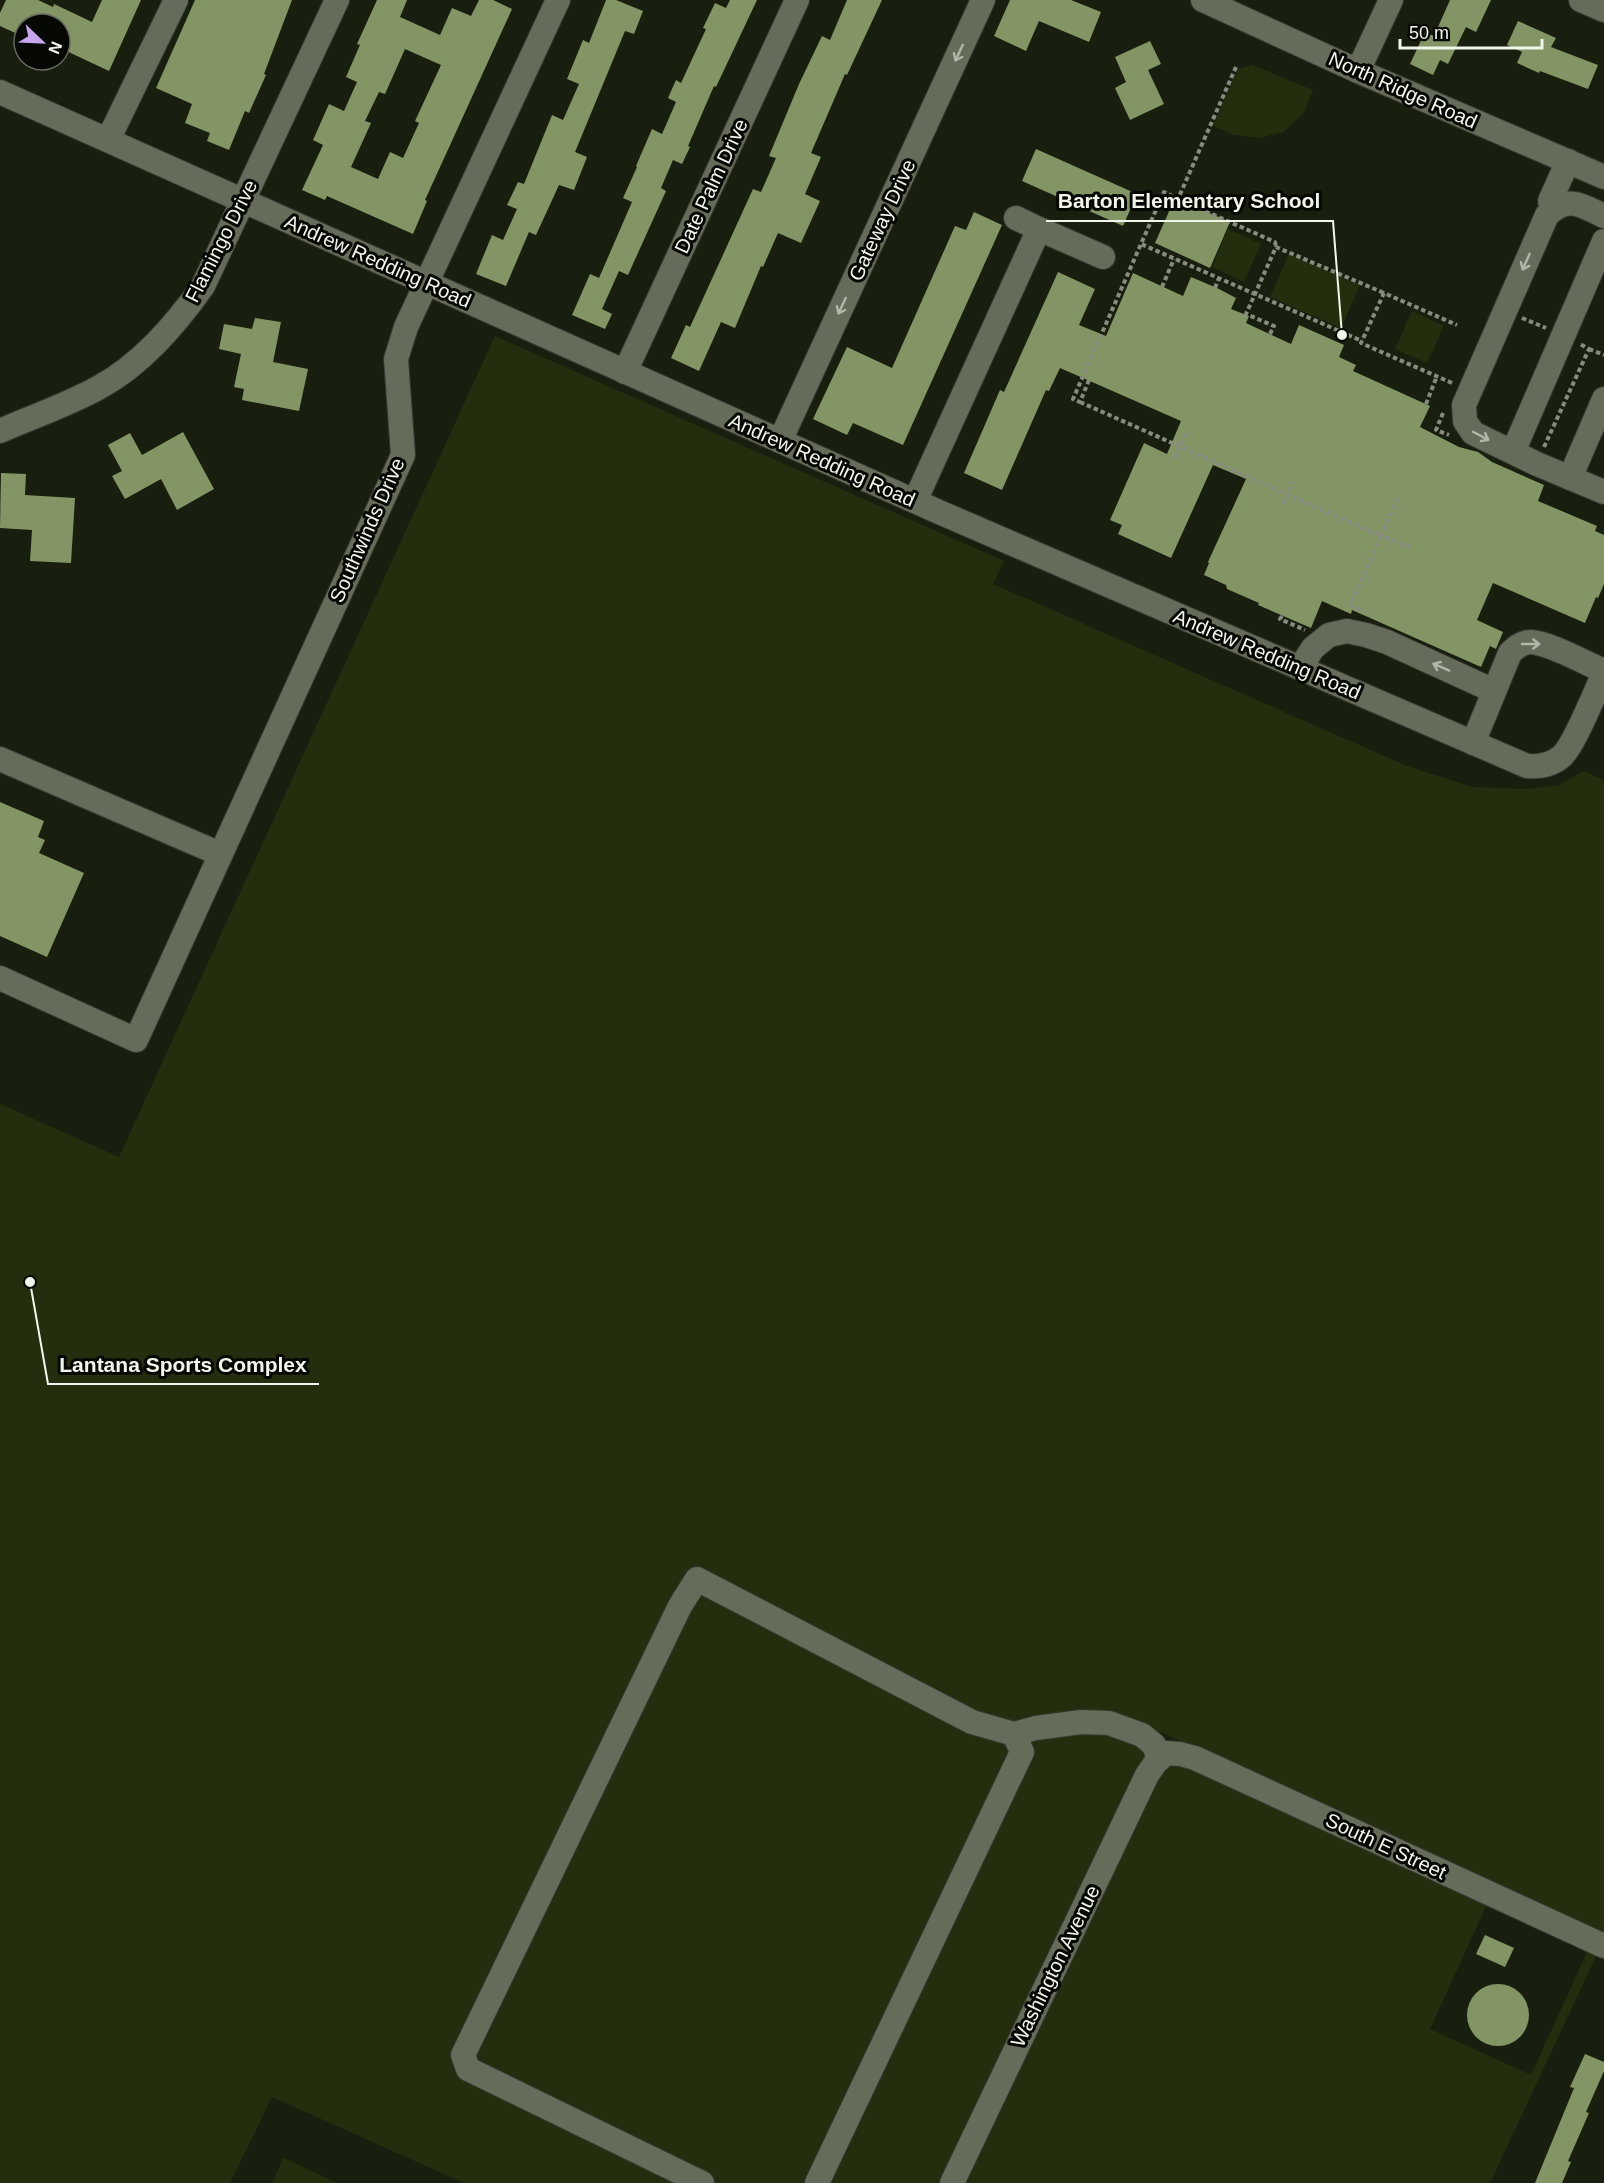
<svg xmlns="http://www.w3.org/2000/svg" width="1604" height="2183" viewBox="0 0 1604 2183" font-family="Helvetica,sans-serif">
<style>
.green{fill:#242e0e}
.building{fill:#839564;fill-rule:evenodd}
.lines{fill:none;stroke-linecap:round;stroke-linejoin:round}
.minor-casing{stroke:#34382f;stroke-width:26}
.path{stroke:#878c7f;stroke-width:4;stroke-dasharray:4.5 3;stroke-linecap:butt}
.minor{stroke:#656c59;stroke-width:24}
.oneway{stroke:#b2b8a9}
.labels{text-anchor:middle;stroke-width:6;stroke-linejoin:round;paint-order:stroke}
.street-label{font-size:20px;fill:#f1f6eb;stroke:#060803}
.leader{fill:none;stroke:#f1f6eb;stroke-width:2}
.callout-dot{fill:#f1f6eb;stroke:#060803;stroke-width:2}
.callout-label{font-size:21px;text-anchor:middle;font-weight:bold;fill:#f1f6eb;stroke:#060803;stroke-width:6;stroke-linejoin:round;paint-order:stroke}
</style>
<rect width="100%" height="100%" fill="#191f0f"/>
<g class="green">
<polygon points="1252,65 1313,90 1303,114 1283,132 1259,138 1234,135 1213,126 1238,69"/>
<polygon points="1228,229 1261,244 1244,282 1212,267"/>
<polygon points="1289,254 1360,285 1341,328 1270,297"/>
<polygon points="1412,311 1444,326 1427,363 1395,349"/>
<polygon points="495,336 1004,561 993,584 1407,766 1472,787 1527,789 1559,785 1584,771 1604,780 1604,1937 1161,1732 943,2183 464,2183 272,2097 230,2183 0,2183 0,1104 119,1157"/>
<polygon points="1183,1763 1488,1902 1430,2029 1531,2075 1588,1950 1597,1954 1490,2183 964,2183 1159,1776 1171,1765"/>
<polygon points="284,2158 337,2183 272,2183"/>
</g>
<g class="building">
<polygon points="6,0 38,0 53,7 54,4 92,22 102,0 141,0 109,71 60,48 60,24 24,24 24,37 0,26 0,13"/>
<polygon points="195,0 292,0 264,74 266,75 249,113 245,111 229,150 207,141 210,133 185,123 192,104 156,88"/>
<path d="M377,0H407L400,17L440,35L452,8L471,16L479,0H493L512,9L425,200L427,201L413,234L327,196L325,200L302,190L323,145L313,140L329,104L344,111L357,82L346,77L360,45L357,44ZM405,49L441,65L415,121L419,123L403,158L390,152L378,179L351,167L371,123L365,121L379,92L385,94Z"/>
<polygon points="606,0 616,0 643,11 634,34 625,31 575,152 587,157 574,190 559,185 536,235 529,232 506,286 476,274 492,235 503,240 517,209 507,205 518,182 524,184 552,115 563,120 579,84 567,79 583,40 589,43"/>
<polygon points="730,0 757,0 716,87 714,86 688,146 690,147 682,164 673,160 661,188 666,191 628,275 619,271 602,309 612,314 605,329 572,315 590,274 599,278 632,202 623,198 637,167 636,166 652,129 662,134 676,102 668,98 676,80 681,83 706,29 703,28 715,3 726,8"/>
<polygon points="847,0 882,0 847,75 845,74 811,153 821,157 805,194 820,201 801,243 778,233 763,267 761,266 735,328 721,322 699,371 671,358 686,325 690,327 753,189 761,192 776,158 769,156 799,84 822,36 830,40"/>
<polygon points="1010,0 1071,0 1101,12 1089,42 1039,21 1026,51 994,36"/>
<polygon points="1450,0 1491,0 1476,32 1466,27 1448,64 1440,60 1433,75 1410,64 1425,32 1434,36"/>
<polygon points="1518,21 1556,38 1551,47 1598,65 1588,89 1540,71 1539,73 1517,63 1522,52 1507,45"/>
<polygon points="1150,41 1161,64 1148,70 1164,104 1130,120 1115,88 1126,82 1115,57"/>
<polygon points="1036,149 1137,194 1123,226 1022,181"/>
<polygon points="1175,198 1230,222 1210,268 1155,243"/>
<polygon points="974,212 1002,225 903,445 853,423 847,435 813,419 847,347 892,368 955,226 966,230"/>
<polygon points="1058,272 1095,289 1079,325 1106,336 1133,273 1183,296 1191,277 1217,288 1236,298 1231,309 1249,316 1246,323 1291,344 1299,325 1344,345 1339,357 1356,365 1353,371 1430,406 1420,427 1459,447 1478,452 1492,462 1544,485 1538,501 1597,526 1595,531 1604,535 1604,584 1598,598 1596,597 1585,623 1493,583 1477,620 1503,632 1496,649 1490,646 1481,667 1352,610 1351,614 1322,601 1311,628 1258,605 1259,603 1227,589 1226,585 1204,575 1209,563 1208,562 1246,479 1213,465 1171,558 1118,534 1122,525 1110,520 1144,443 1167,454 1181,421 1060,368 1049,391 1046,390 1002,490 964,473 1000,390 1004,392"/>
<polygon points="255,318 281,322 273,362 308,369 299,411 242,400 244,389 234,387 241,354 219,349 224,324 252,329"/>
<polygon points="183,432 214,489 177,510 161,479 125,499 112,476 122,471 108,445 130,433 142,455"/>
<polygon points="1,473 26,474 25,495 75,498 71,563 30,561 32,530 0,528"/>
<polygon points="0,802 44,821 38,837 45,840 39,853 84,873 47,957 0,936"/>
<polygon points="1485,1935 1514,1948 1505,1967 1476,1954"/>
<circle cx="1498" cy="2015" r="31"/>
<polygon points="1585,2054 1604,2062 1604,2071 1586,2112 1589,2113 1568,2161 1571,2162 1562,2183 1535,2183 1574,2088 1570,2087"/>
</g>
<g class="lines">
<defs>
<g id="minor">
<polyline points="1203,0 1358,71 1604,177"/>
<polyline points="1581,0 1604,10"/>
<polyline points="1358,71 1391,0"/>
<path d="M0,92L939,512L1527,766C1540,767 1552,765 1562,756C1575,744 1595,692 1604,673"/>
<polyline points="108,140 176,0"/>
<polyline points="1552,210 1550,201 1568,161"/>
<path d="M1604,216C1580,205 1569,195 1547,215L1464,405L1465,421L1473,433L1537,464L1604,492"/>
<polyline points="1016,218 1039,229"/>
<polyline points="625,372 797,0"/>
<path d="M0,431C32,417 67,405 98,388C141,365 175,325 203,286L337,0"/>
<polyline points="780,441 983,0"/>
<polyline points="1513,452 1604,241"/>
<polyline points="1570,478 1604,399"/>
<polyline points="915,501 1039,229 1103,257"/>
<polyline points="1300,668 1313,648 1329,635 1347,631 1366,635 1387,642 1494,691"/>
<path d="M1473,743L1510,653C1516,647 1522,642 1531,642C1550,643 1585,663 1604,671"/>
<polyline points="0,759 220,854"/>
<polyline points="0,978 136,1040 403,455 396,359 406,327 558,0"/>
<polyline points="702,2183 468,2069 463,2055 680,1606 697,1579 972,1722 1014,1734 1036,1728 1081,1722 1109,1723 1142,1735 1154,1745 1159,1759"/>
<polyline points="817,2183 1022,1752 1014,1734"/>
<polyline points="952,2183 1147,1775 1156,1762 1166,1753 1180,1754 1195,1758 1604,1946"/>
</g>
</defs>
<use href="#minor" class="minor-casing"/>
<g class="path">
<polyline points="1236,67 1178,199 1164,192 1141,244 1362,341"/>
<polyline points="1178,199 1275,242 1276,247"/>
<polyline points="1162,287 1174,259"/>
<polyline points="1215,288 1219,278"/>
<polyline points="1522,318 1546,328"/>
<polyline points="1270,334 1274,326 1246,314 1276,247 1384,293"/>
<polyline points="1589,349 1604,355"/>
<polyline points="1089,380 1080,402 1073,399 1141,244"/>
<polyline points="1452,383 1361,343 1384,293 1457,325"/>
<polyline points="1080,402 1381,536 1350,605 1366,612"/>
<polyline points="1426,404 1437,376"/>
<polyline points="1443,413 1436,430 1449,435"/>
<polyline points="1544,447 1589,349 1580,344"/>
<polyline points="1175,458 1186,433"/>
<polyline points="1397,498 1381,536 1410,547"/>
<polyline points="1283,504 1293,481"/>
<polyline points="1282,616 1280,619 1305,630"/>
</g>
<use href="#minor" class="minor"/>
</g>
<defs><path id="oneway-shaft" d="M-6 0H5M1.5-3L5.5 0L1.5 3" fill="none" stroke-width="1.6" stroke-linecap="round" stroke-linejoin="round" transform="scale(1.5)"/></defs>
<g class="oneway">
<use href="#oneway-shaft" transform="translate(959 53) rotate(115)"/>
<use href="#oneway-shaft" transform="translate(1526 262) rotate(114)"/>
<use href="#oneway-shaft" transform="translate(842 306) rotate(115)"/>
<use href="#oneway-shaft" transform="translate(1481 436) rotate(28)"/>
<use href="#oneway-shaft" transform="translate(1531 644)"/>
<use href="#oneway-shaft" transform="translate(1441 667) rotate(-156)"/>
</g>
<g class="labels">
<g class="street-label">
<text transform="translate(1403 90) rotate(24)" y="7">North Ridge Road</text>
<text transform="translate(711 186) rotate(-65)" y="7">Date Palm Drive</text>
<text transform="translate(882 220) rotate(-65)" y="7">Gateway Drive</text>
<text transform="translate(221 241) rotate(-63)" y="7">Flamingo Drive</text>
<text transform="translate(378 261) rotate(24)" y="7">Andrew Redding Road</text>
<text transform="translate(822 460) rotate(24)" y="7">Andrew Redding Road</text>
<text transform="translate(367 530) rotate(-66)" y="7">Southwinds Drive</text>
<text transform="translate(1267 654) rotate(23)" y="7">Andrew Redding Road</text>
<text transform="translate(1386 1846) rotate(25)" y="7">South E Street</text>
<text transform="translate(1055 1966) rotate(-64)" y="7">Washington Avenue</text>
</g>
</g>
<path class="leader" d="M1342 335L1333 221H1046M30 1282L48 1384H319"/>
<g class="callout-dot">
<circle cx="1342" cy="335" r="6"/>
<circle cx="30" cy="1282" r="6"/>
</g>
<g class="callout-label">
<text x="1189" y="208">Barton Elementary School</text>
<text x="183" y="1372">Lantana Sports Complex</text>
</g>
<g transform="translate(42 42) rotate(113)"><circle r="28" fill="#060803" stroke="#646760" stroke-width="1.5"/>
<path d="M0-4.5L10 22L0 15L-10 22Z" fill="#c7a6ef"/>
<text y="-9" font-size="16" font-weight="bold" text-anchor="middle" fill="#f1f6eb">N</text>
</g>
<path d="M1400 39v9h142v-9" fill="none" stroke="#f1f6eb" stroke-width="3"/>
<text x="1409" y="39" font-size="18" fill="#f1f6eb" stroke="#060803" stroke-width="4.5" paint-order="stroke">50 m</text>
</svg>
